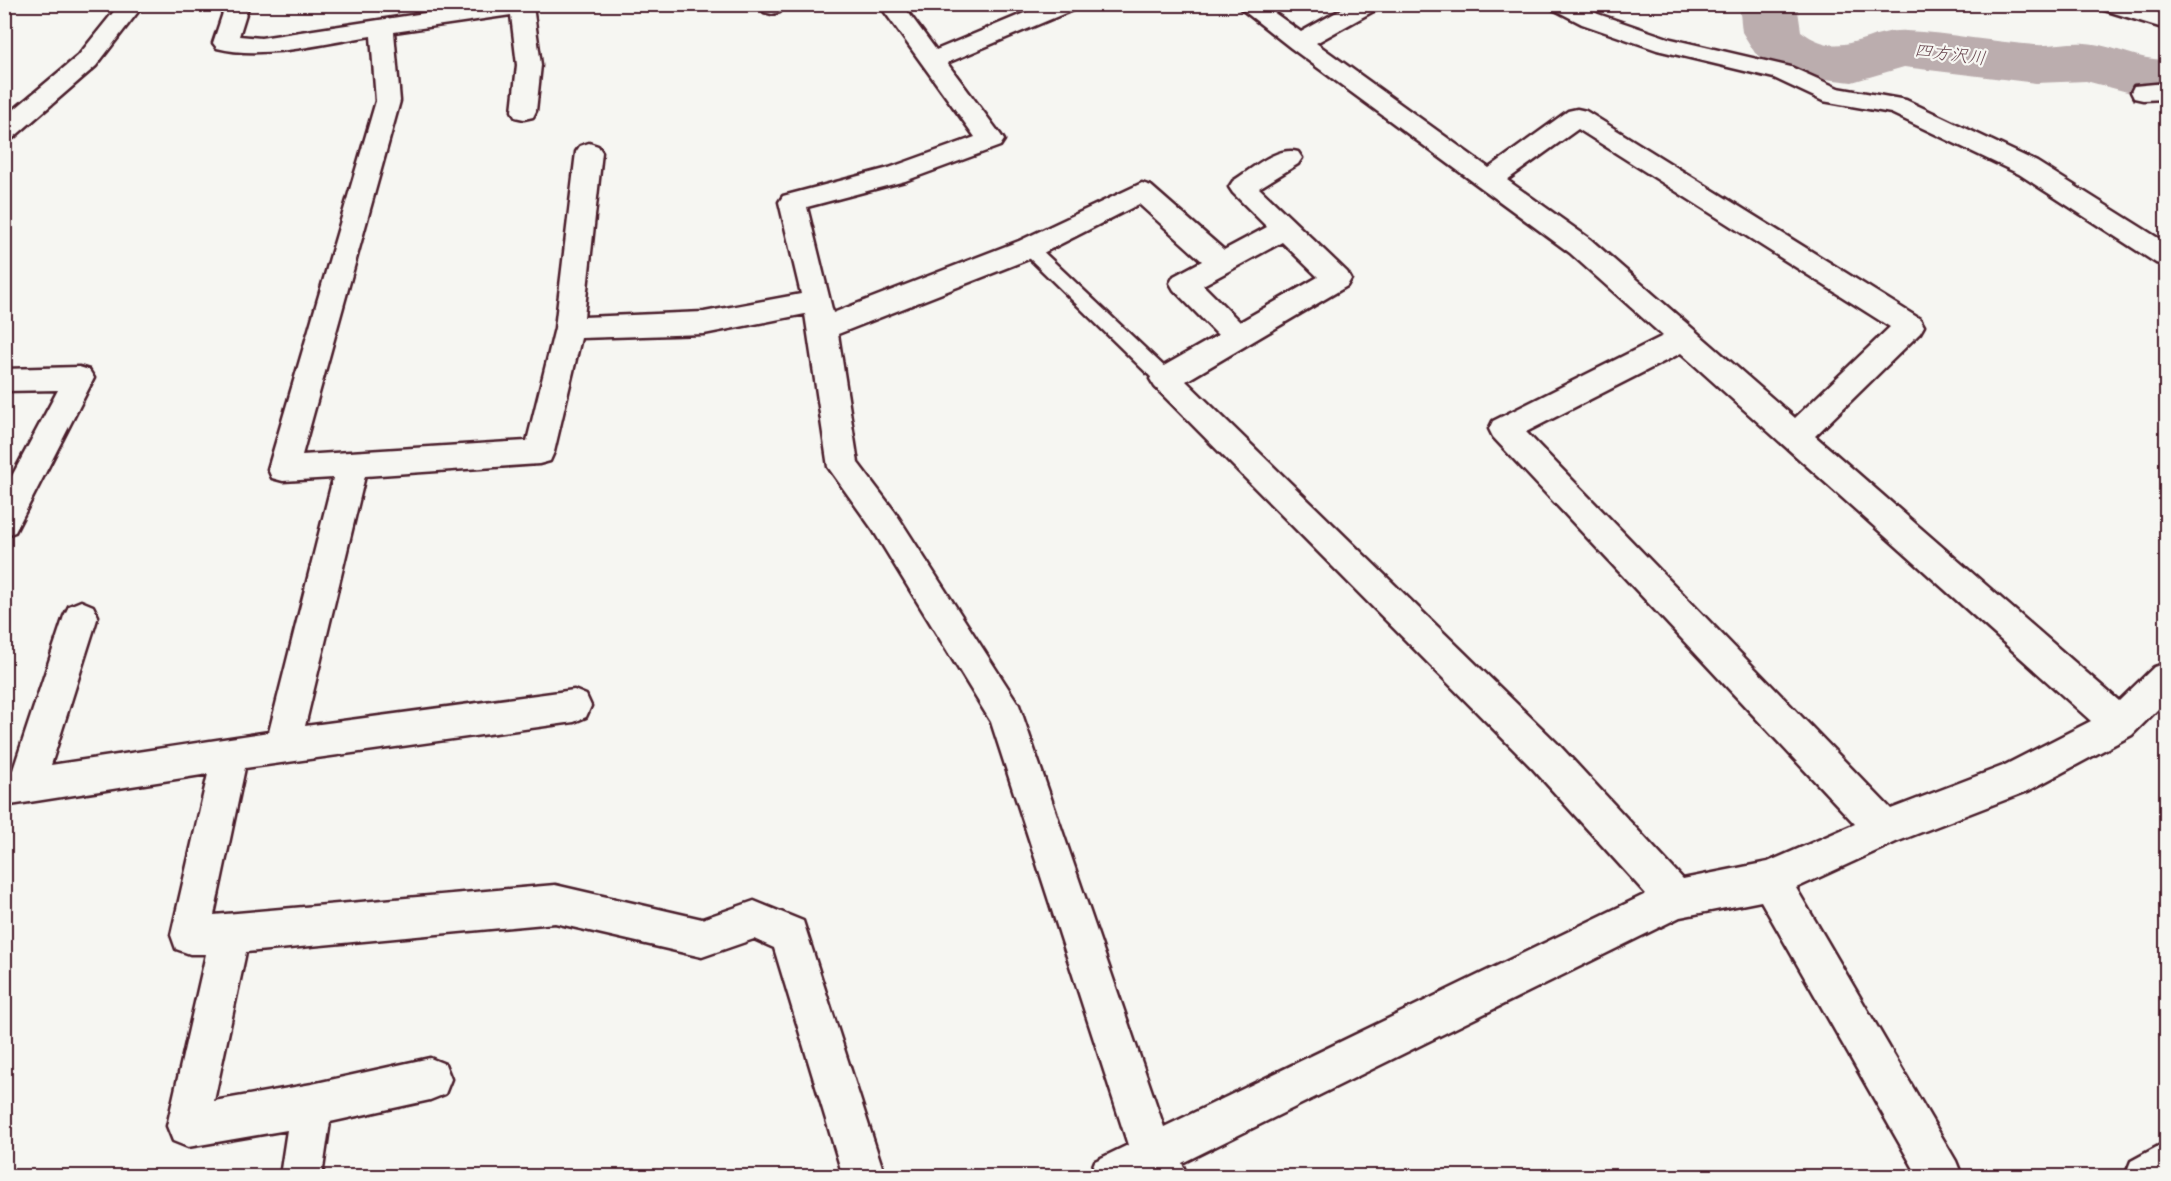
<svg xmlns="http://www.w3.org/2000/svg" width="2171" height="1181" viewBox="0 0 2171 1181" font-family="Mynerve,'Klee One',sans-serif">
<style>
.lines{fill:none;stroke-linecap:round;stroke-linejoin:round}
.river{fill:#bbadae;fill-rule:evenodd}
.lane-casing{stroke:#4a1f2b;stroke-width:5}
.street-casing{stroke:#4a1f2b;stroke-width:5}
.secondary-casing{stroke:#4a1f2b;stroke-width:5}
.lane{fill:#f6f6f2;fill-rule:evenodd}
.street{fill:#f6f6f2;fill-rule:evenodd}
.secondary{fill:#f6f6f2;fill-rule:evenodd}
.labels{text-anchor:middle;stroke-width:4.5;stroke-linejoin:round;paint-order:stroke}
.far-water-label{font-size:18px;font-style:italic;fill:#6c4a52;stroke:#f6f6f2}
</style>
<rect width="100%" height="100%" fill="#f6f6f2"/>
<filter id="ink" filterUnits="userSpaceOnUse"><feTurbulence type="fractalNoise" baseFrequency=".0167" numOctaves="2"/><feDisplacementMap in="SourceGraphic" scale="12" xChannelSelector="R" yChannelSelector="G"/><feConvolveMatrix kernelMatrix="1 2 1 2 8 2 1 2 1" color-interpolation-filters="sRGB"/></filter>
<g filter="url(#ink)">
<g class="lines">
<path class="river" d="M1739,4H1797L1801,31C1842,63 1868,28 1906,31C1949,33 1992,42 2035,45C2051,46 2068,42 2085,43C2113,45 2138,60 2166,60V98H2150L2086,81L2036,83L1904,67L1852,82L1816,78L1771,64L1755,53L1742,32Z"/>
<defs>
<polygon id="lane" points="1029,242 1035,244 1172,374 1174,379 1172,384 1165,386 1158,384 1023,252 1020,248 1023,244"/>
<g id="street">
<polygon points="120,4 144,4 96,66 13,138 4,140 4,118 78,56"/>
<path d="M226,4H249L239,36L261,38L484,4L533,6L541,65L536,111L533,117L524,119L515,117L512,111L517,65L511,15L394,32L400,101L302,455L527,441L555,328L576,152L580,146L589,143L598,146L602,152L584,317L704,312L801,294L779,202L783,196L889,168L975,137L879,4H902L936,50L1046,4H1078L1075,9L947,63L1000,134L1004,140L1000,146L905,181L807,207L833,313L1019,241L1142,183L1151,186L1224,250L1267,227L1233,193L1229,187L1233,181C1251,170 1276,146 1298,152L1302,158L1298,164L1259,188L1347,272L1351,279L1347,286L1186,381L1559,745L1683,879L1768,862L1855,824L1493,437L1489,429L1493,421L1663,336L1570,253L1291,48L1235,4H1262L1301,32L1351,4H1380L1377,9L1316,43L1489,168L1568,111L1577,109L1586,111L1920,319L1924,326L1920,333L1815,436L2119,701L2154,667L2166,663V701L2132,735L2028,791L1896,842L1796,888L1956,1161L1962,1176H1918L1761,901L1680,917L1182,1163L1187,1176H1089L1095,1161L1128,1145L991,722L873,530L828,467L805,314L704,334L581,338L554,452L550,461L539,464L365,476L305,726L574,690L586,695L591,706L586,717L574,722L245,768L214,915L555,885L702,919L754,901L803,921L885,1176H843L774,948L754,939L702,957L555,923L246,952L214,1101L312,1084L430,1058L445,1064L451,1079L445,1094L430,1100L330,1122L322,1176H280L287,1130L188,1147L173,1141L167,1126L206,954H190L176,949L171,935L208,774L4,806V772L13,770L64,616L69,606L81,601L93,606L98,616L51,765L269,732L333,478L283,481L272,478L268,469L376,101L371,36C324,43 263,60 217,48L213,43ZM1578,129L1890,327L1795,418L1590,239L1507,180ZM1139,204L1202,261L1174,276L1170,283L1174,290L1218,335L1155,371L1150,379L1155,387L1533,769L1646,894L1164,1127L1019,705L895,512L858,463L838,334L1039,255ZM1282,242L1318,277L1240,322L1203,285ZM1681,353L2091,721L2003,766L1891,809L1526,432Z"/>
<polygon points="760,4 784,4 780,12 772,14 764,12"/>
<polygon points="1550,4 1580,4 1598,14 1671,39 1791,67 1838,88 1906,100 2037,162 2166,243 2166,266 2156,263 2019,174 1891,113 1823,101 1774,78 1657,50 1582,24 1553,9"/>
<polygon points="2098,4 2134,4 2166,15 2166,29 2101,9"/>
<polygon points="2166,83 2166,99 2143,100 2134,98 2131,92 2134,86"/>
<polygon points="79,367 89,370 94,378 15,532 4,536 4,491 58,390 4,391 4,369"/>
</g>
<polygon id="secondary" points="2166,1142 2166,1176 2125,1176 2131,1161"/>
</defs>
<use href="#lane" class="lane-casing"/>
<use href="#street" class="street-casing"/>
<use href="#secondary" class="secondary-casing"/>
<use href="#lane" class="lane"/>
<use href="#street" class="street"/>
<use href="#secondary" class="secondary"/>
</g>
</g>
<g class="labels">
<g class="far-water-label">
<text transform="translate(1950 54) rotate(7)" y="6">四方沢川</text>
</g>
</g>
<rect width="2171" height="1181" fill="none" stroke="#f6f6f2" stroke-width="24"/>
<rect x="12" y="12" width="2147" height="1157" fill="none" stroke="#4a1f2b" stroke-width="2" filter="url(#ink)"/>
</svg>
